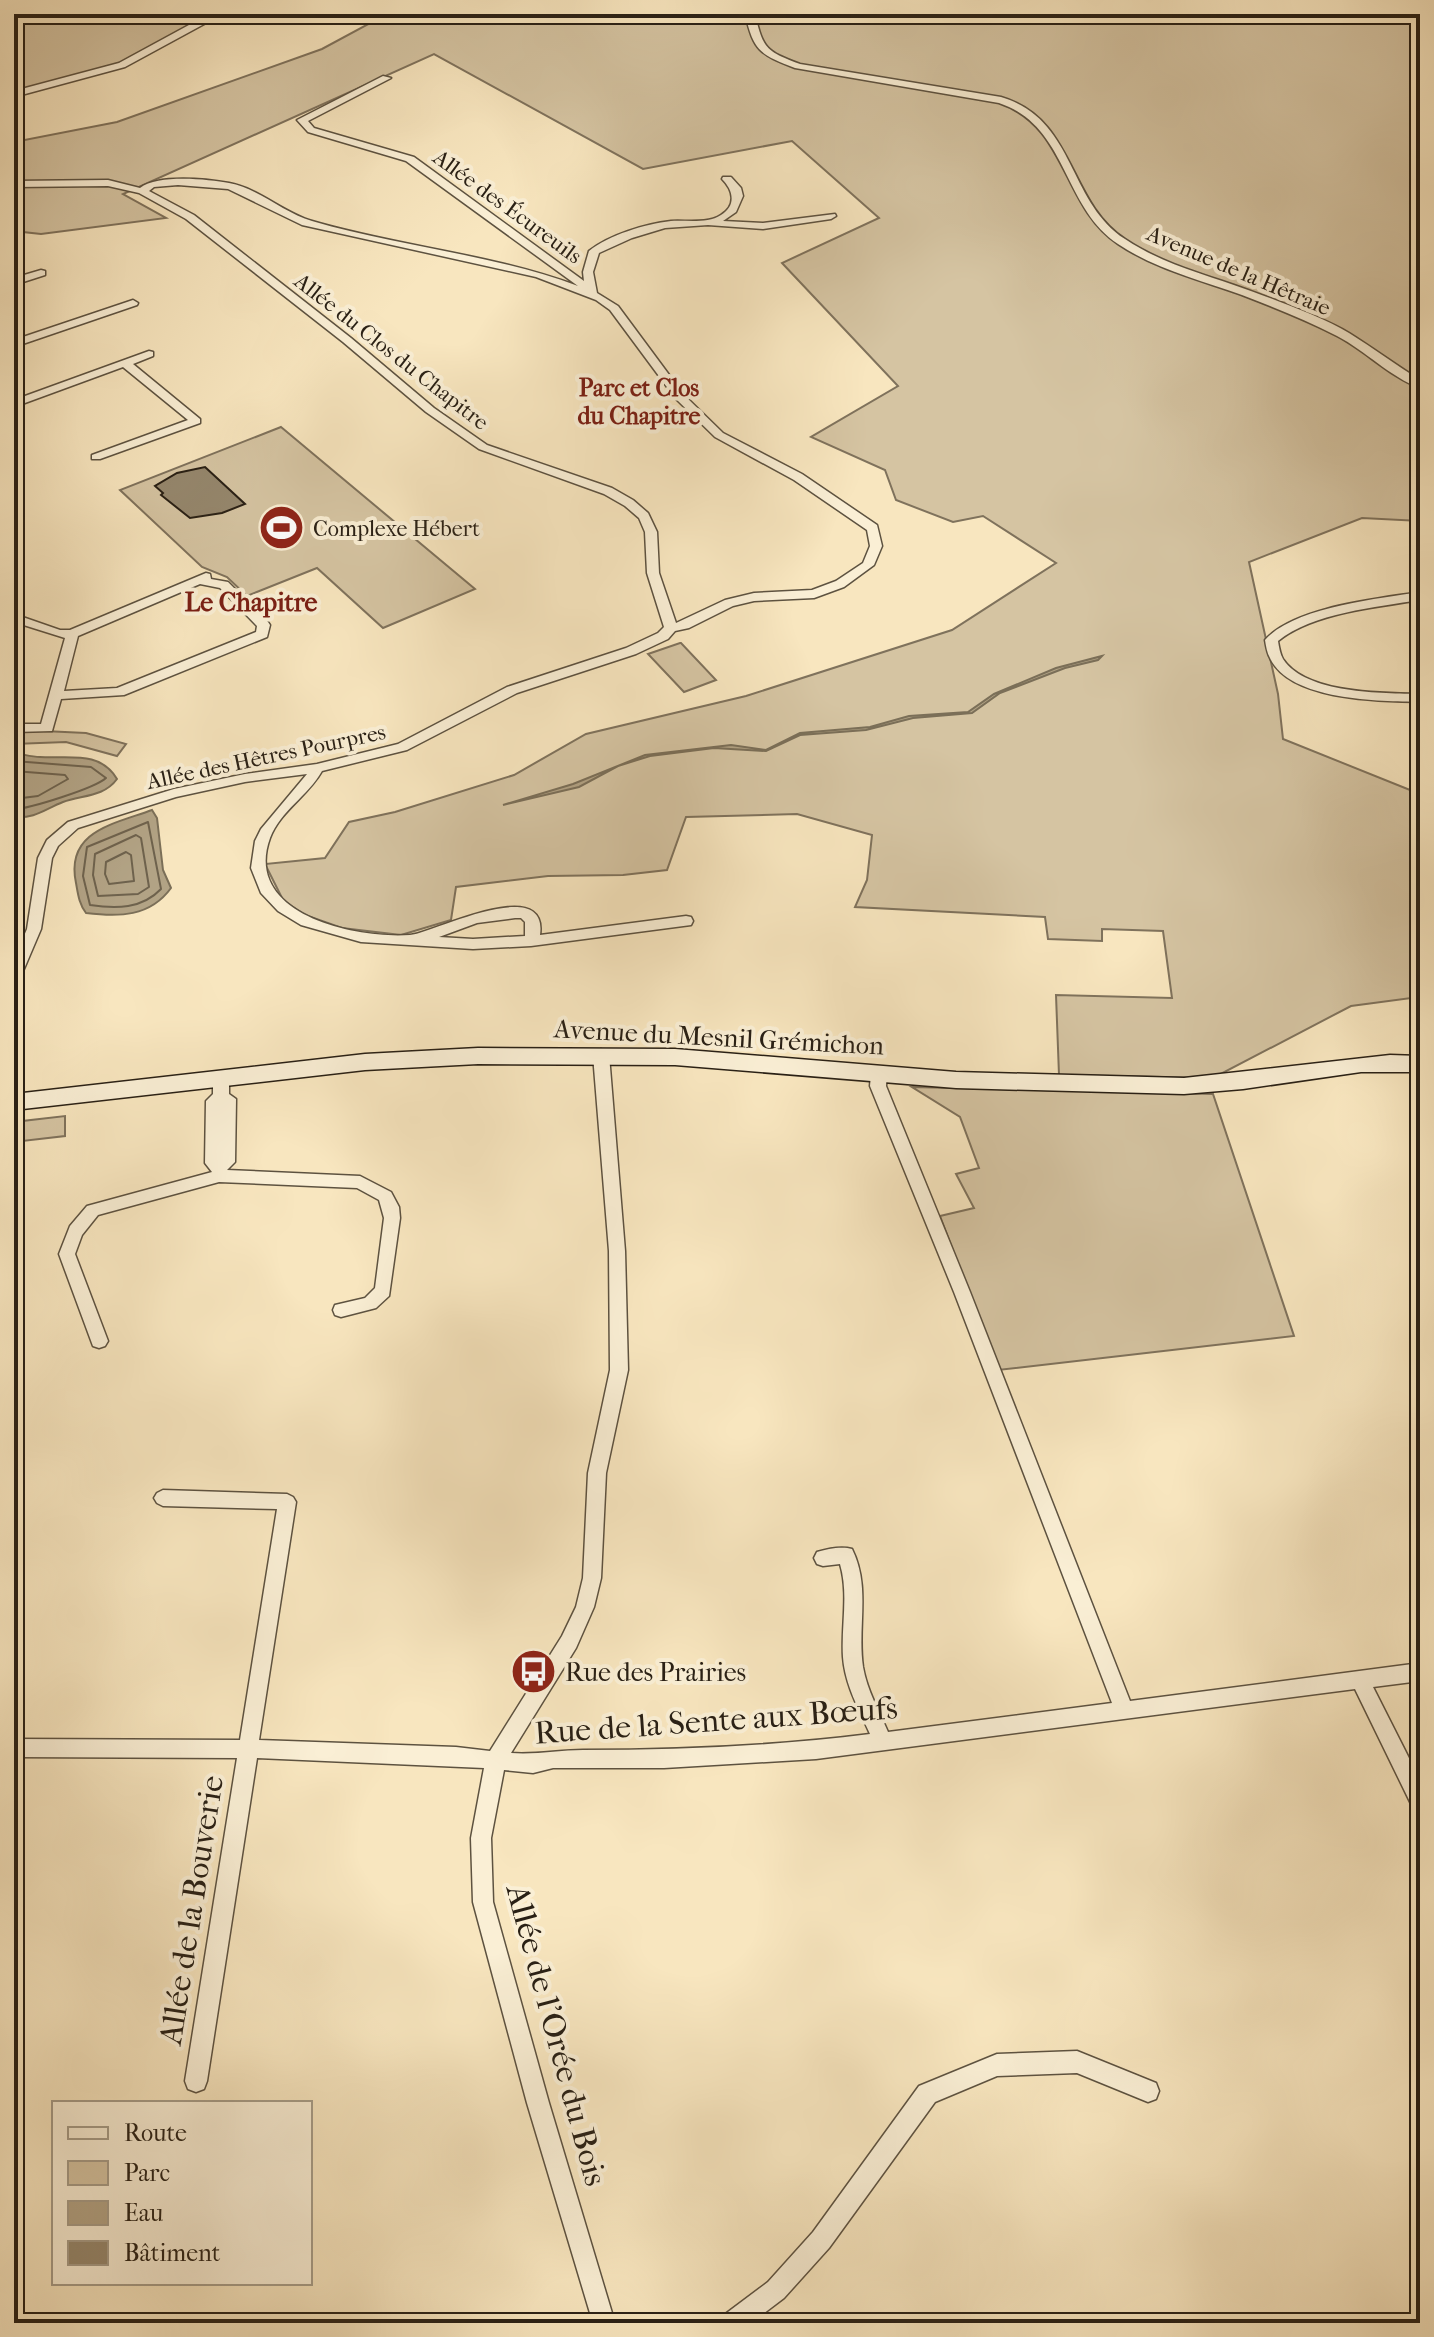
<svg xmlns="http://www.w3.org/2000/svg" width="1434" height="2337" viewBox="0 0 1434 2337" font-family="'IM FELL French Canon',serif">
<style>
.green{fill:#d5c4a2;stroke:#7f725c;stroke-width:2}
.water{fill:#b2a385;stroke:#7b6f58;stroke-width:2}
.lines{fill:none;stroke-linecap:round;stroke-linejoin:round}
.shore{stroke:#6e624d;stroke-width:2}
.building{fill:#95876d;stroke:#292015;stroke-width:2}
.street-casing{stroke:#5d5240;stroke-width:3}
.secondary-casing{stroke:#292015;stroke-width:3}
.street{fill:#faefd5;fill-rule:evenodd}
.secondary{fill:#faefd5;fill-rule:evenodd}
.labels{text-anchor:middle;stroke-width:8;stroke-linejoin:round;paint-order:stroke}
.far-street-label{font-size:22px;fill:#292015;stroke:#faefd5}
.far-poi-label{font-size:22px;fill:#292015;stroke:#faefd5;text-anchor:start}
.far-neighbourhood-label{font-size:24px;font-weight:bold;fill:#7a1f14;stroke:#faefd5}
.far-quarter-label{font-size:26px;font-weight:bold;fill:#7a1f14;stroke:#faefd5}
.street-label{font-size:26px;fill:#292015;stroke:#faefd5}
.poi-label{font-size:26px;fill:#292015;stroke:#faefd5;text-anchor:start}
.near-street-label{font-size:32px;fill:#292015;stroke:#faefd5}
</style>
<rect width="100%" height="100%" fill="#f8e6bf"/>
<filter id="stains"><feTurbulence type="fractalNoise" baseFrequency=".0025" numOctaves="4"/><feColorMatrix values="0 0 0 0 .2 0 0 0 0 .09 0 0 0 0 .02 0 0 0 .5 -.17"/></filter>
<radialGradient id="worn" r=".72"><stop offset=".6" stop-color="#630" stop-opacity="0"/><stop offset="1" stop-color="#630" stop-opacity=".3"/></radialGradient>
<g class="green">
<polygon points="14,14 232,14 203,21 122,65 14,94"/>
<polygon points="367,14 1361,14 1413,23 1420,17 1420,521 1362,518 1249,562 1278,694 1283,739 1420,794 1420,1007 1411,998 1351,1006 1213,1078 1059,1075 1056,995 1172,998 1163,931 1102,929 1102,941 1048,939 1045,917 855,907 867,880 872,835 797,814 686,817 667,870 623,875 548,876 456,887 451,920 401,935 342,928 305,915 283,900 265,864 325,858 349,822 395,812 514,775 586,734 746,696 952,630 1056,563 983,516 953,522 896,500 885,470 811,437 898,386 782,263 879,218 792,141 643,169 434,54 123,194 166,218 41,234 14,231 14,142 117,122 322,49 376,20"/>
<polygon points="281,427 475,589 383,628 317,568 247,596 227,577 202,567 120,490"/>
<polygon points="680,643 681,643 716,680 684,692 648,654"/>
<polygon points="22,730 86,733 126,744 117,756 66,742 14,744 14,734 21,733"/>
<polygon points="912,1087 1213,1094 1294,1336 998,1370 940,1216 974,1208 956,1174 979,1168 960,1117"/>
<polygon points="65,1116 65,1136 14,1142 14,1122"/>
</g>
<g class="water">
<polygon points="1102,656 1098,660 1065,668 1000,693 972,713 913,718 866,730 800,735 766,751 714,748 650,756 618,766 579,787 503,805 573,784 645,755 731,745 766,750 800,733 870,727 909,716 968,712 994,694 1056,668"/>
<path d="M14,753C23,754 31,757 40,757C68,759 100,750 117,779C104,797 82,795 63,802C45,809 35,819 14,817Z"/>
<path d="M152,810L157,818L163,870L171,888C150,917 119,917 86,913C79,904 78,894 76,883C65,831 114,824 152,810Z"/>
</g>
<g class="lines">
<g class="shore">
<path d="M14,761L91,767L106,778C95,788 29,809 14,809"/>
<polyline points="14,771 65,775 68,779 38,796 14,799"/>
<path d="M148,822L161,889C142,909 116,909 90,905L83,876L87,847Z"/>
<polygon points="136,835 141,838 149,887 138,894 98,896 93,875 95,854"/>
<polygon points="126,852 131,855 134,881 109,884 105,874 106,862"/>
</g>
</g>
<polygon class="building" points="205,467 245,504 222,513 190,518 161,495 163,493 155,486 177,473"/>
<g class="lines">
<defs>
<g id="street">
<polygon points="218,14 226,16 206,23 125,67 14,97 14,91 119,63 200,19"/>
<path d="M745,14H755C763,49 766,51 800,64L1001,97C1076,119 1067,201 1125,239C1162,264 1207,275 1248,290C1278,301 1322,317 1349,333C1373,348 1396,365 1420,380V388C1390,377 1366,351 1337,336C1307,320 1273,307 1242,295C1200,280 1155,269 1118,244C1062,207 1068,126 999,103L795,68C759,54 754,51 745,14Z"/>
<path d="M383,76L391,78L308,121L314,128L414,157L584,281L583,272L589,251C609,235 645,224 671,221C687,220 707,224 721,215C737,205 733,190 722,179L723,177H731L741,188L743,196L736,212L723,221L763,223L835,214L836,216L831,219L763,229L708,225L665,228L632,238L599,253L593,272L597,293L618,306L684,395L723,433L802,474L877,525L882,546L874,565L844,587L814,598L754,601L733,606L689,628L675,631L668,639L636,654L517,693L407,750L322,771C308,796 280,811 270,838C242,915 356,939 410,935C432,933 549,873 540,935L686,916L691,917L693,921L691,925L531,946L473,949L361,942L301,925L278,911L261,893L251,868L255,841L261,829L307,774L245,782L176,797L78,828L58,846L52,858L41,929L21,976L14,981V959L27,929L38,858L47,840L68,822L174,789L245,774L317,764L398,744L507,687L626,648L658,633L664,627L647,573L645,532L639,518L625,506L604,494L479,449L426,412L343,342L186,219L139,193L108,186L14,187V181L108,180L140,188C158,174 207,179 229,183C258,188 284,213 312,221C400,247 493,254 578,286L406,161L308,132L297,120ZM178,185L228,189L302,225L536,277L596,300L610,310L676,399L715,437L794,480L867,530L870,546L863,563L836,581L812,590L754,593L725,600L676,623L659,573L657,532L648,513L633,500L612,488L487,445L434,408L351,338L194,215L149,191L154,187ZM515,918H521L525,922V936L473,939L439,937L477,923Z"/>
<polygon points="41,270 45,271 45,275 14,285 14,278"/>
<polygon points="133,300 138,303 137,305 14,347 14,340"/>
<polygon points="149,351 153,352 153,356 133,364 200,419 200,423 100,459 92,459 92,455 188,420 123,367 14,407 14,400"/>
<path d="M206,573L210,574L211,579L228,582L268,622L270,625L267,637L124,695L61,699L52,731L14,732V724H41L65,638L14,622V614L60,630H70ZM200,584L220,588L257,626L256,632L117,688L64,691L78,636Z"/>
<path d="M1420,592V600C1377,607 1312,613 1278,641C1279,647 1280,654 1283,659C1306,694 1383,693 1420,694V702C1380,701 1290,701 1270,658C1267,653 1266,646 1265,640C1294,607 1377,599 1420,592Z"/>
<path d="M601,1049L609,1055L625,1251L628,1370L606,1473L601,1578L594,1607L576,1648L511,1753C535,1755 559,1750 583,1750C679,1750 775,1746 870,1734C859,1709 845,1685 843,1657C841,1626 849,1594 840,1564L823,1566L817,1564L814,1558L817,1552C827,1549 842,1546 852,1549C871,1587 857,1627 863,1667C867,1690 879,1711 888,1732L1112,1703L954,1292L870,1086L871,1074L879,1068L887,1074L886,1086L970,1292L1130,1701L1420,1663V1681L1373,1687L1420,1780V1810L1413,1808L1355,1689L816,1759L664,1768H553L533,1773L504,1770L491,1838L493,1902L549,2103L615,2323H593L527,2103L473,1902L471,1838L484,1768L257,1758L207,2081L204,2089L196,2092L188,2089L185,2081L237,1758L14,1757V1739L240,1740L277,1509L163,1506L157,1503L154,1498L157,1493L163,1490L287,1494L293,1497L296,1502L259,1740L456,1747L490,1751L562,1636L576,1607L583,1578L588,1473L610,1370L609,1251L593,1055Z"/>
<polygon points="221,1072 229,1078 229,1094 236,1099 235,1162 227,1170 360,1176 391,1192 399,1207 400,1218 389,1296 376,1308 341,1317 335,1315 333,1310 335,1305 365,1298 375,1288 384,1218 379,1200 357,1188 219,1182 98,1215 82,1235 75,1254 108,1341 105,1346 99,1348 93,1346 59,1254 70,1226 87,1206 212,1172 205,1163 206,1101 213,1094 213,1078"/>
<polygon points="1077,2051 1156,2083 1159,2091 1156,2099 1148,2102 1077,2073 997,2076 935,2102 829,2248 784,2298 751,2323 721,2323 724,2315 768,2282 813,2232 919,2086 997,2054"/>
</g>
<polygon id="secondary" points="478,1048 675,1049 956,1072 1184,1078 1390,1055 1420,1056 1420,1072 1361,1072 1243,1089 1184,1094 956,1088 675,1065 478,1064 365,1070 14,1110 14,1094 365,1054"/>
</defs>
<use href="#street" class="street-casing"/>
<use href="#secondary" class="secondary-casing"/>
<use href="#street" class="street"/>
<use href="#secondary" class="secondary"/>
</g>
<defs>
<symbol id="stadium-disc" viewBox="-11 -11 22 22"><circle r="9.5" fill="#8f2418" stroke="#faefd5"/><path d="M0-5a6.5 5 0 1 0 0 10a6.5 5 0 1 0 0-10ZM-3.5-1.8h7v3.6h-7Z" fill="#fff"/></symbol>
<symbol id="bus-disc" viewBox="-11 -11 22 22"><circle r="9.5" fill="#8f2418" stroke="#faefd5"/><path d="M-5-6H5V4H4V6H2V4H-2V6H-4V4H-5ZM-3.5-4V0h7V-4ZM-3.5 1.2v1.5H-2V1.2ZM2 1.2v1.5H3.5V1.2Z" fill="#fff"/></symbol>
</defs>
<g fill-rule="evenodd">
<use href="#stadium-disc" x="256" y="502" width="51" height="51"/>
<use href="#bus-disc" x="508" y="1646" width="51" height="51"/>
</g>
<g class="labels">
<g class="far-street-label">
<text transform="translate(508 206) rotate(36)" y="8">Allée des Écureuils</text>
<text transform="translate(1239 270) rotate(23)" y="8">Avenue de la Hêtraie</text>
<text transform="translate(392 351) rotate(38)" y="8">Allée du Clos du Chapitre</text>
<text transform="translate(266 756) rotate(-12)" y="8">Allée des Hêtres Pourpres</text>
</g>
<g class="far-poi-label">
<text x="313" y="536">Complexe Hébert</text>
</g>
<g class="far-neighbourhood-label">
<text x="639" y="396">Parc et Clos<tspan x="639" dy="28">du Chapitre</tspan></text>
</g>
<g class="far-quarter-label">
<text x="251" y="611">Le Chapitre</text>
</g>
<g class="street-label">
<text transform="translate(719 1037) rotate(3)" y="9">Avenue du Mesnil Grémichon</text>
</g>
<g class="poi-label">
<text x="565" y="1681">Rue des Prairies</text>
</g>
<g class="near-street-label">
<text transform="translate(716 1720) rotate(-4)" y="11">Rue de la Sente aux Bœufs</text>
<text transform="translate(191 1910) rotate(-81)" y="11">Allée de la Bouverie</text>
<text transform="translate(557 2035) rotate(75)" y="11">Allée de l'Orée du Bois</text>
</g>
</g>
<rect width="1434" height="2337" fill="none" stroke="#f8e6bf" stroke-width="48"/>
<rect x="16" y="16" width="1402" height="2305" fill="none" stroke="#292015" stroke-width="4"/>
<rect x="24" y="24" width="1386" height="2289" fill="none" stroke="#292015" stroke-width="2"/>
<rect x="52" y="2101" width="260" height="184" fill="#faefd5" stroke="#a69c88" stroke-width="2"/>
<rect x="68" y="2127" width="40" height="12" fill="#faefd5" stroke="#a69c88" stroke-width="2"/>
<text x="124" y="2141" font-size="24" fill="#292015">Route</text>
<rect x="68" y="2161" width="40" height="24" fill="#d5c4a2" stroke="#a69c88" stroke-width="2"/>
<text x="124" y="2181" font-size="24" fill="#292015">Parc</text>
<rect x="68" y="2201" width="40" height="24" fill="#b2a385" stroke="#a69c88" stroke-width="2"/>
<text x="124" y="2221" font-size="24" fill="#292015">Eau</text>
<rect x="68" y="2241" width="40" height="24" fill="#95876d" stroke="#a69c88" stroke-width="2"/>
<text x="124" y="2261" font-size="24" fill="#292015">Bâtiment</text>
<rect width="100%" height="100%" filter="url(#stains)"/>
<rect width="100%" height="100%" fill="url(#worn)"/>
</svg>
